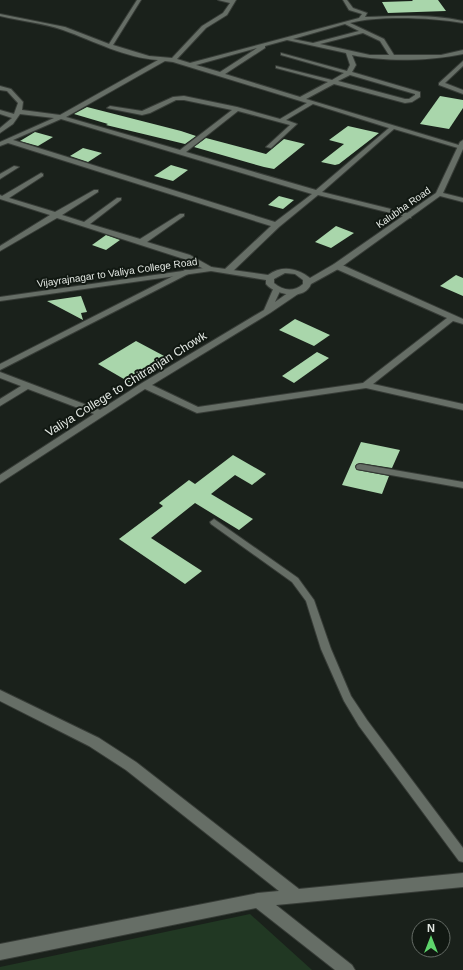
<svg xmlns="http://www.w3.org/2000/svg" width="463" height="970" viewBox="0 0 463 970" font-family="Arial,sans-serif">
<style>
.green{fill:#213823}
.building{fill:#a9d6ab}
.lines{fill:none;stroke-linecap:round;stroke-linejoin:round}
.service-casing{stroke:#373c37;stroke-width:2}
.minor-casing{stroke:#373c37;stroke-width:2}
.tertiary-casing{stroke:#373c37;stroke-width:2}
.service{fill:#666e66;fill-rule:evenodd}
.minor{fill:#666e66;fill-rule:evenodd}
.tertiary{fill:#666e66;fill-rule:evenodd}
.labels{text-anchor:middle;stroke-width:4;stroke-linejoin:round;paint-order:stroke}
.far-street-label{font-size:10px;fill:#e4e9e4;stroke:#111812}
.street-label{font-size:12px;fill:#e4e9e4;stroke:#111812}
</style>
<rect width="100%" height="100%" fill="#1a211b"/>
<polygon class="green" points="250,914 312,970 0,970 0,967"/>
<g class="building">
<polygon points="412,0 438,0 446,11 388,13 382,2 413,1"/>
<polygon points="440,96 463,100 463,108 449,129 420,124"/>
<polygon points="87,107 181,131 196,136 185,144 106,125 108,124 74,114"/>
<polygon points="348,126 379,133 339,164 335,165 321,162 344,144 329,140"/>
<polygon points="35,132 53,137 38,146 20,141"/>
<polygon points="206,138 266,154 284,139 305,144 274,169 264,167 194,147"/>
<polygon points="83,148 102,153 88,162 70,156"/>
<polygon points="171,165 188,170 173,181 154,176"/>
<polygon points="279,196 294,200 283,209 268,205"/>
<polygon points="336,226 354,233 331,248 315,242"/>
<polygon points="106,235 120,240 106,250 92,245"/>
<polygon points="456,275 463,278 463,296 440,286"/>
<polygon points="81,296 87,312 81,313 83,320 47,301"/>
<polygon points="295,319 330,335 314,346 279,330"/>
<polygon points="136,341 166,357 129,382 98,364"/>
<polygon points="317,352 329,358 294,383 282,376"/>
<polygon points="361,442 400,450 392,468 360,463 357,464 355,466 357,470 389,476 382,494 342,485"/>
<polygon points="233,455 266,474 252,485 235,475 211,494 253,519 239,530 195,503 151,538 202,571 185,584 119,539 163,506 159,503 189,480 195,484"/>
</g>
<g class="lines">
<defs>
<g id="service">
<polygon points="360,464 463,482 463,488 357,469 356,467 357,465"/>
<polygon points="214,519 298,578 314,600 331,649 351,696 367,720 463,848 463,862 459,861 359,726 344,701 321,649 306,601 292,582 211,524 210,522"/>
</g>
<g id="minor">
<path d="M137,0H141L113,45L149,56L172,58L202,26L223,13L230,3L218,0H236L227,15L206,28L177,59L190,63L359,18L362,14L349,10L343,0H347L353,8L367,13L365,17C397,16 431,14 463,21V23C434,18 379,15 350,23L384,39L394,55H441L463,50V54C430,61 385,62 352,55L356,65L352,72L420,92V97L412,102L405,103L334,84L306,99L462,146L463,147L458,148L394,129L322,192L411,214V218L318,195L279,227L231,273H225V269L271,226L8,143L0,146V142L54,118L20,114L13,124L0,133V128L12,118L0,114V110L14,114L18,103L7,91L0,90V86L11,89L23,102L22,110L60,115L158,60C125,58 94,41 63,30C43,23 20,21 0,16V14L65,27L109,44ZM345,24L359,31L313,43L293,39ZM363,33L380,41L389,55H370L320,44ZM287,40L346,53L350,65L347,71L281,53V55L344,73L332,80L276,66V68L328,82L300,97L225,74L265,48V46ZM257,48L220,72L196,65ZM165,61L173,62L307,103L280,119L237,107L184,96L173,97L142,111L110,106L107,108L142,115L150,113L176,100H184L232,110L180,150L66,117ZM350,75L415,94V95L409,99H405L338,81ZM313,104L389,128L316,190L186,152L238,111L290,125L266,147L271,148L297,124L286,120ZM61,119L312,194L275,222L13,140Z"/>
<polygon points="463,61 463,66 445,83 463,90 463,94 439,85 439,83"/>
<polygon points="14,166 19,167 0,179 0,174"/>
<polygon points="41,173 43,174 43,176 9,198 55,212 94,190 98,190 98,192 62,215 84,222 117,198 121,198 121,200 90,224 140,239 180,214 184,214 184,216 147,242 190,255 215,269 211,271 208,271 184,259 57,218 0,251 0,246 50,215 0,199 0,195 2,196"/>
<polygon points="334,264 340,264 463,319 463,324 453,321 373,384 463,404 463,410 366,388 197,413 145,389 0,483 0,475 94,414 28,389 0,406 0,399 21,386 0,378 0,372 100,410 142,383 264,310 274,287 277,287 281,289 275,302 292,290 298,290 298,294 270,313 152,385 198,407 363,383 447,318 334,268"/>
<polygon points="185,270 191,270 192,272 0,370 0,364"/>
<polygon points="0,690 99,738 136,762 299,889 463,873 463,887 276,905 352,965 355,970 335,970 256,908 0,960 0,944 258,893 279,891 126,770 89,746 0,701"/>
</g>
<path id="tertiary" d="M463,140V149L443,193L463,198V202L440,196L340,268L311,284C305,301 275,295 266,284V280L211,271L0,301V297L211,267L268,275C282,265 297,268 310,278L334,264L436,193L460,142ZM285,273L295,274L303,280V284C294,292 283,291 274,283V279Z"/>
</defs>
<use href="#service" class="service-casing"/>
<use href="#minor" class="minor-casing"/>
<use href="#tertiary" class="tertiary-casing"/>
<use href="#service" class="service"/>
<use href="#minor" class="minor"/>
<use href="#tertiary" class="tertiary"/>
</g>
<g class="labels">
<g class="far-street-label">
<text transform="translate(403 207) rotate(-35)" y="4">Kalubha Road</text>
<text transform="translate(117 272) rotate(-8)" y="4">Vijayrajnagar to Valiya College Road</text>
</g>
<g class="street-label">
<text transform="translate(126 384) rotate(-32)" y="4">Valiya College to Chitranjan Chowk</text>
</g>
</g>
<g transform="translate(431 938)"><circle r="19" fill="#111812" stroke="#656c66"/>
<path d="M0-3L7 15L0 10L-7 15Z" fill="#5ed56c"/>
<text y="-6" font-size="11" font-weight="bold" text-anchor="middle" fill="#e4e9e4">N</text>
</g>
</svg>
